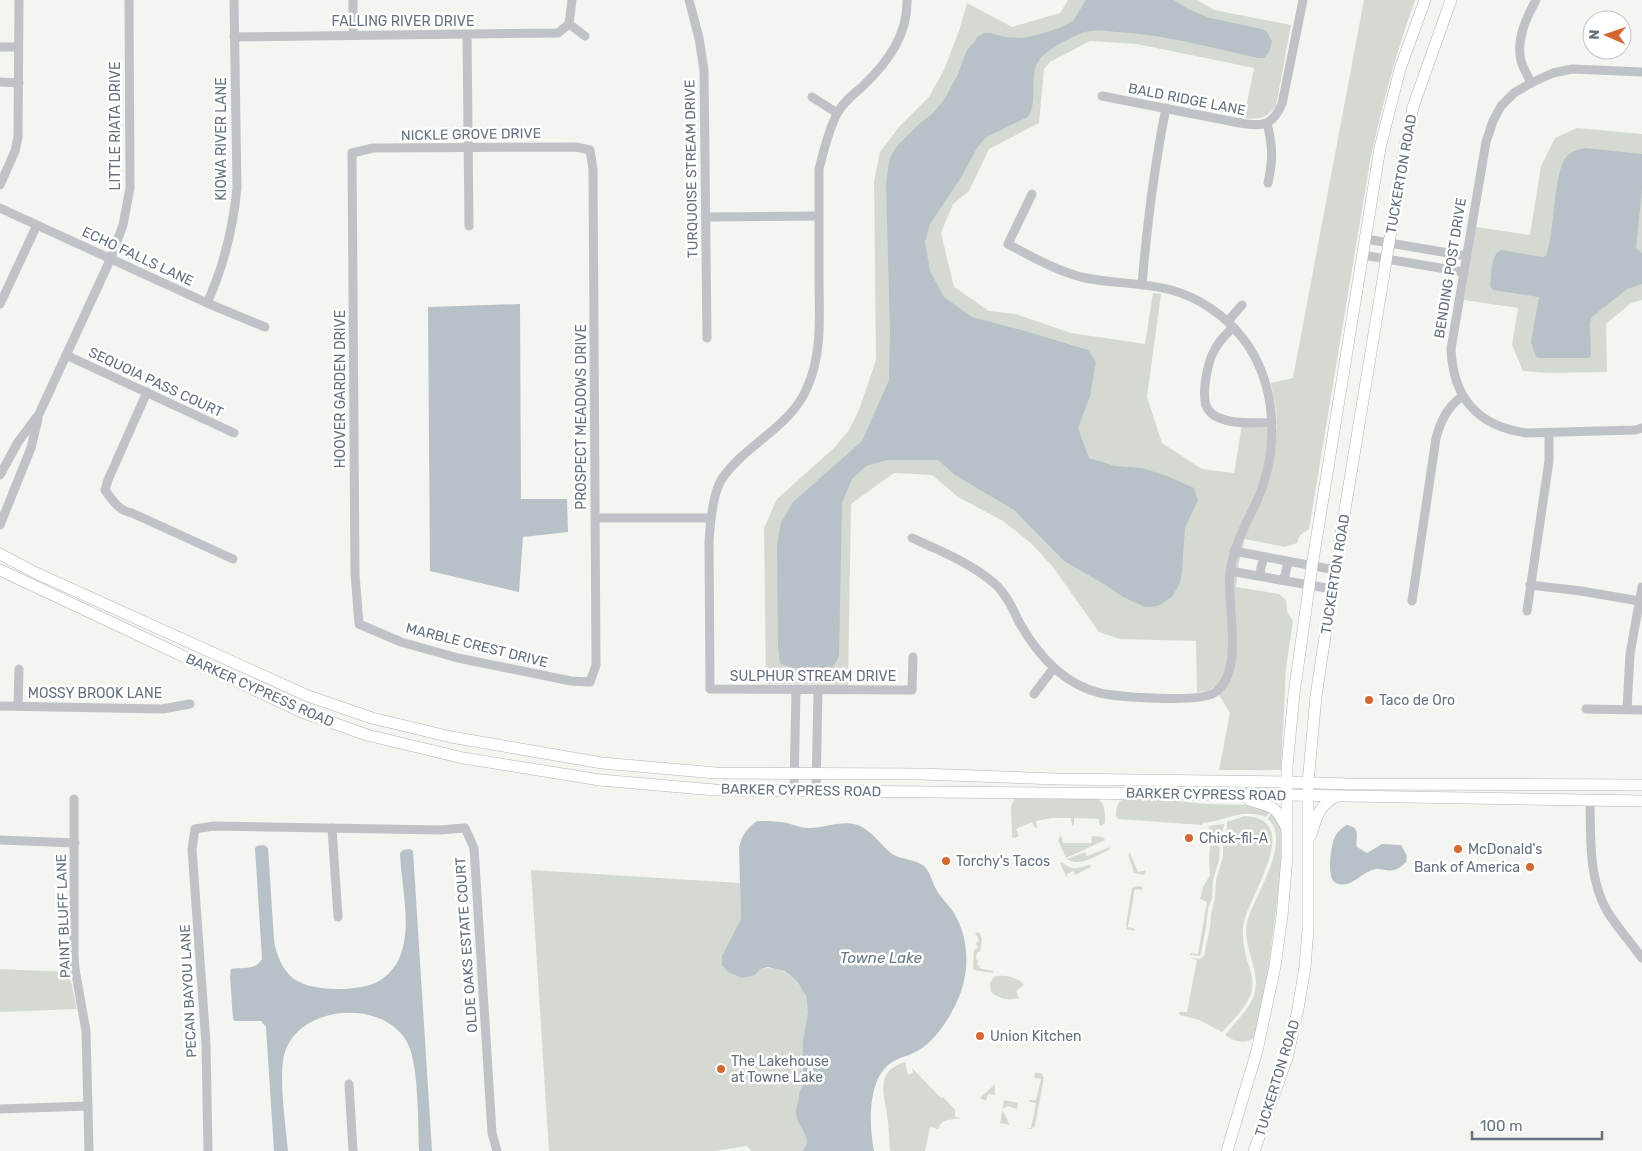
<svg xmlns="http://www.w3.org/2000/svg" width="1642" height="1151" viewBox="0 0 1642 1151" font-family="Rubik,sans-serif">
<style>
.green{fill:#d4dad2}
.water{fill:#b8c1c7}
.lines{fill:none;stroke-linecap:round;stroke-linejoin:round}
.major-casing{stroke:#b1b4b8;stroke-width:12}
.minor{stroke:#bfc2c6;stroke-width:9}
.major{stroke:#fff;stroke-width:11}
.poi-dot{fill:#d46830;stroke:#fff;stroke-width:2}
.labels{text-anchor:middle;stroke-width:5;stroke-linejoin:round;paint-order:stroke}
.street-label{font-size:14px;fill:#65717f;stroke:#fff}
.poi-label{font-size:14px;fill:#65717f;stroke:#fff;text-anchor:start}
.water-label{font-size:15px;font-style:italic;fill:#667883;stroke:#fff}
</style>
<rect width="100%" height="100%" fill="#f4f4f0"/>
<g class="green">
<path d="M1068,0H1197L1214,10L1291,25L1276,106C1267,118 1259,120 1244,118L1254,68L1137,44L1090,41L1050,62L1044,69L1039,123L989,149L969,191L953,204L941,233L954,287L989,311L1015,314L1071,333L1145,344L1153,293L1161,294L1147,397L1162,443L1202,469L1234,473L1242,425L1277,429L1276,410L1271,383L1293,378L1364,0H1415C1396,53 1382,106 1370,161L1309,529L1300,535L1297,543L1285,547L1245,539L1239,562L1236,587L1279,594L1286,600L1287,611L1293,621L1286,668L1281,770H1219L1230,713L1214,687L1208,691L1197,692L1196,641L1120,639L1099,632L1053,567L1031,543L1003,521L958,497L932,475L894,473L851,504L848,685L766,684L764,528L777,499L834,448L849,430L859,410L876,360L874,181L880,152L899,127L929,97L944,70L959,31L967,3L1012,27L1060,13Z"/>
<polygon points="1577,128 1642,134 1642,300 1631,303 1606,324 1607,372 1546,373 1523,371 1512,345 1518,308 1464,300 1476,227 1530,235 1541,166 1555,138"/>
<path d="M1021,797L1096,798C1106,803 1105,812 1105,823L1101,826L1099,825V819L1074,818V825L1072,826L1071,818H1052L1036,821L1037,828H1035L1032,822L1016,829L1019,836L1015,838L1012,837V834L1011,806L1015,798Z"/>
<path d="M1126,798L1159,799L1206,804L1255,805L1271,811L1266,817C1238,808 1229,821 1203,823L1202,825L1118,819L1116,816C1116,807 1117,801 1126,798Z"/>
<path d="M1272,812L1277,818L1282,831L1280,879L1268,971L1255,1036C1247,1046 1233,1041 1225,1035C1234,1024 1253,1005 1255,991C1260,968 1242,946 1247,923C1253,897 1293,842 1268,819Z"/>
<path d="M1245,816C1304,819 1250,894 1244,922C1241,934 1244,948 1247,960C1250,969 1254,979 1252,990C1250,1003 1231,1023 1222,1032L1199,1020L1180,1015L1179,1012H1187L1197,960L1189,957L1200,959L1204,956L1210,928L1211,913L1215,898L1216,880L1223,857V842L1227,828V822Z"/>
<polygon points="1224,824 1220,842 1219,860 1213,880 1212,898 1208,909 1206,928 1201,953 1200,956 1190,955 1191,953 1198,954 1207,902 1200,899 1203,887 1210,875 1209,856 1211,834 1208,826"/>
<polygon points="1061,835 1063,843 1091,843 1092,836 1103,837 1105,840 1066,858 1058,840"/>
<path d="M1110,847L1109,850C1097,855 1079,868 1067,859L1085,852L1087,856Z"/>
<polygon points="1130,853 1138,872 1146,870 1144,875 1134,873 1128,854"/>
<path d="M1062,862C1071,871 1079,869 1090,864L1091,867L1075,875L1073,871L1067,874V878L1060,863Z"/>
<path d="M531,870L740,883L741,919L736,931L760,969C785,963 807,986 808,1011C809,1022 803,1033 803,1045C803,1051 803,1058 802,1064C801,1076 806,1083 799,1093C800,1099 798,1100 797,1105C795,1121 816,1136 802,1151H751L747,1146L714,1151H549Z"/>
<polygon points="1136,886 1142,887 1143,888 1142,890 1135,889 1128,927 1135,929 1134,931 1127,929 1126,925 1132,888"/>
<polygon points="979,932 982,939 980,952 977,952 976,959 978,960 977,965 980,966 979,968 993,971 993,973 973,970 974,950 978,948 976,943 979,941 975,933"/>
<polygon points="0,969 69,972 77,1009 0,1012"/>
<path d="M997,976C1007,975 1017,977 1024,985L1016,991L1019,998C1009,1001 999,999 991,992L990,983L994,977Z"/>
<path d="M905,1062L908,1075L913,1073L912,1068L941,1098L943,1097L955,1110V1117L961,1118C951,1121 943,1117 938,1129L930,1127L925,1151H890C889,1139 889,1127 887,1115C884,1093 875,1071 905,1062Z"/>
<polygon points="1035,1073 1041,1073 1044,1077 1035,1126 1031,1129 1024,1128 1031,1128 1036,1103 1029,1102 1029,1100 1036,1100 1041,1079 1034,1078"/>
<polygon points="995,1084 995,1095 988,1094 986,1101 980,1098"/>
<polygon points="1004,1100 1018,1103 1017,1109 1008,1106 1002,1109 1010,1125 1000,1123"/>
</g>
<g class="water">
<path d="M1086,0H1174L1188,9L1210,18L1262,29L1267,32L1272,41L1269,52L1264,58H1258C1212,48 1164,34 1116,32C1108,31 1098,30 1090,31C1077,33 1048,49 1040,59C1027,75 1039,101 1028,117L986,137L977,148L962,176L930,224L925,242L930,271L944,297L972,317L1025,331L1088,350L1096,362L1090,396L1078,428L1089,458L1115,466L1142,468L1167,476L1194,488L1198,500L1185,528L1182,571L1180,583L1172,597L1158,606L1145,607L1123,597L1104,584L1064,561L1014,510L955,475L938,460H887L866,466L852,479L842,503L839,657L832,668H791L780,663L778,648L777,544L781,523L793,502L862,441L889,380L890,331L886,184L889,161L892,154L897,146L920,123L931,115L944,100L958,74L967,50L975,41L977,37L984,33H990L1006,37L1023,38L1041,34L1059,28L1073,21Z"/>
<path d="M1585,148L1642,154V190L1636,248L1642,253V284L1627,289L1592,317L1590,323L1591,356L1588,358H1539L1536,357L1531,342L1539,297L1493,290L1490,286C1492,275 1490,255 1501,250L1542,257L1546,256C1555,233 1553,171 1567,156C1572,151 1578,150 1585,148Z"/>
<polygon points="520,304 521,499 567,499 568,532 523,537 519,592 430,571 428,307"/>
<path d="M757,821C767,821 777,821 787,823C794,825 802,828 809,828C826,828 841,820 858,825C871,830 881,845 892,854C902,860 915,859 924,866C930,871 932,882 936,889C941,898 949,905 954,913C969,938 970,970 959,997C951,1016 937,1039 919,1050C910,1056 899,1057 891,1063C867,1079 869,1126 874,1151H802C815,1137 797,1128 796,1114C795,1106 800,1100 799,1093L804,1082L802,1066L803,1041L808,1012L806,997L798,983L791,976L784,971L768,967L760,969L755,975L742,978L728,972L722,965V956L741,919L739,848C741,836 747,828 757,821Z"/>
<path d="M1347,825C1362,828 1355,837 1357,847L1367,853L1382,844L1401,845L1407,856L1406,862C1400,868 1395,872 1386,870C1382,870 1379,868 1375,869C1361,872 1351,890 1336,883C1326,879 1331,847 1334,839C1337,832 1341,828 1347,825Z"/>
<path d="M264,845L268,848L274,940C276,954 282,970 294,979C312,992 361,992 379,981C387,976 395,968 399,959C413,928 401,885 400,853L403,850L410,849L413,851L432,1151H419C418,1125 419,1063 407,1042C384,1000 304,1004 286,1049C277,1070 286,1126 288,1151H274L266,1027L261,1021H235L233,1019L230,976L231,969C243,967 255,971 262,959L255,848L257,846Z"/>
</g>
<g class="lines">
<defs>
<g id="major">
<polyline points="0,554 36,573 308,696 372,718 451,737 602,763 716,773 921,774 1057,779 1287,782 1349,784 1642,785"/>
<polyline points="0,570 302,712 367,735 463,758 600,780 715,790 1287,795 1642,801"/>
<path d="M1249,800C1272,806 1276,806 1287,829"/>
<path d="M1311,835C1317,816 1318,806 1337,796"/>
<polyline points="1227,1151 1257,1051 1275,966 1282,916 1287,857 1287,767 1294,694 1312,566 1380,148 1400,69 1425,0"/>
<polyline points="1254,1151 1287,1058 1298,1009 1305,967 1308,929 1308,783 1316,696 1335,570 1405,146 1413,107 1451,0"/>
</g>
</defs>
<use href="#major" class="major-casing"/>
<g class="minor">
<polyline points="689,0 699,38 704,70 707,338"/>
<path d="M907,0C908,35 887,63 863,86C854,94 842,103 837,114C828,131 824,150 819,169C819,205 819,240 819,276C819,314 823,352 807,388C791,426 748,443 724,476C713,489 710,525 709,542L710,689L912,690L913,657"/>
<polyline points="569,24 572,0"/>
<polyline points="569,24 585,36"/>
<polyline points="353,35 353,0"/>
<polyline points="467,35 469,226"/>
<polyline points="234,37 558,33 569,24"/>
<polyline points="0,47 18,47"/>
<path d="M1642,72L1572,69L1553,73L1531,83L1514,93L1501,106L1493,121L1486,142L1451,349C1453,398 1478,427 1527,433L1635,430L1642,428"/>
<polyline points="0,82 19,83"/>
<path d="M1531,83C1528,76 1523,68 1521,61C1516,40 1526,18 1536,0"/>
<path d="M1102,96L1240,123C1263,127 1272,126 1282,104L1303,0"/>
<polyline points="812,97 837,113"/>
<path d="M1267,123C1273,147 1273,160 1268,183"/>
<polygon points="576,147 590,150 593,169 596,665 590,682 571,681 458,658 401,642 359,624 355,574 352,153 373,148"/>
<polyline points="0,185 15,151 18,137 19,0"/>
<polyline points="0,208 207,303 265,327"/>
<polyline points="706,217 819,216"/>
<polyline points="1366,239 1466,256"/>
<polyline points="1363,255 1464,272"/>
<path d="M1142,285C1147,225 1154,167 1166,108"/>
<path d="M207,303C224,266 233,228 237,188L234,0"/>
<polyline points="0,304 37,225"/>
<polyline points="1228,321 1242,305"/>
<path d="M1233,327C1226,334 1218,342 1214,351C1208,361 1203,388 1205,400C1205,406 1209,412 1215,416C1231,425 1254,422 1272,423"/>
<polyline points="66,355 234,433"/>
<path d="M147,392L108,480L105,490C113,501 118,510 132,513L233,559"/>
<polyline points="0,475 18,442 39,414 111,258 123,225 130,188 129,0"/>
<polyline points="596,518 710,518"/>
<polyline points="0,525 31,448 38,419"/>
<path d="M912,538C941,551 971,563 995,584C1006,594 1013,609 1019,622C1037,654 1062,684 1100,693C1120,697 1198,703 1214,693C1246,673 1226,603 1230,573C1233,547 1245,526 1256,503C1280,450 1278,382 1241,336C1224,315 1198,297 1171,290C1142,282 1111,284 1081,277C1055,270 1032,257 1008,244L1032,194"/>
<polyline points="1234,551 1335,570"/>
<polyline points="1230,571 1332,589"/>
<polyline points="1260,576 1261,567 1264,557"/>
<polyline points="1284,580 1288,562"/>
<polyline points="1530,585 1581,591 1639,601"/>
<path d="M1412,601L1436,438C1441,420 1447,408 1462,396"/>
<polyline points="1527,611 1549,461 1549,433"/>
<polyline points="1034,694 1053,669"/>
<polyline points="0,706 162,709 190,704"/>
<polyline points="18,706 19,669"/>
<polyline points="1586,709 1642,710"/>
<polyline points="1627,709 1630,654 1642,587"/>
<polyline points="794,790 796,689"/>
<polyline points="816,791 818,690"/>
<polyline points="74,799 74,954 75,969 86,1031 89,1151"/>
<path d="M1590,800C1591,838 1588,877 1607,911C1617,927 1631,943 1642,958"/>
<polyline points="332,828 338,917"/>
<polyline points="0,840 75,843"/>
<polyline points="349,1084 353,1151"/>
<polyline points="0,1109 88,1106"/>
<polyline points="208,1151 206,1044 192,849 195,829 214,826 440,830 465,828 474,848 492,1133 497,1151"/>
</g>
<use href="#major" class="major"/>
</g>
<g class="poi-dot">
<circle cx="1369" cy="700" r="5"/>
<circle cx="1189" cy="838" r="5"/>
<circle cx="1458" cy="849" r="5"/>
<circle cx="946" cy="861" r="5"/>
<circle cx="1530" cy="867" r="5"/>
<circle cx="980" cy="1036" r="5"/>
<circle cx="721" cy="1069" r="5"/>
</g>
<g class="labels">
<g class="street-label">
<text x="403" y="26">FALLING RIVER DRIVE</text>
<text transform="translate(1187 99) rotate(11)" y="5">BALD RIDGE LANE</text>
<text transform="translate(115 126) rotate(-90)" y="5">LITTLE RIATA DRIVE</text>
<text transform="translate(471 134) rotate(-1)" y="5">NICKLE GROVE DRIVE</text>
<text transform="translate(221 139) rotate(-90)" y="5">KIOWA RIVER LANE</text>
<text transform="translate(691 169) rotate(-91)" y="5">TURQUOISE STREAM DRIVE</text>
<text transform="translate(1401 174) rotate(-80)" y="5">TUCKERTON ROAD</text>
<text transform="translate(138 256) rotate(25)" y="5">ECHO FALLS LANE</text>
<text transform="translate(1450 268) rotate(-81)" y="5">BENDING POST DRIVE</text>
<text transform="translate(156 382) rotate(25)" y="5">SEQUOIA PASS COURT</text>
<text transform="translate(340 389) rotate(-90)" y="5">HOOVER GARDEN DRIVE</text>
<text transform="translate(581 417) rotate(-90)" y="5">PROSPECT MEADOWS DRIVE</text>
<text transform="translate(1335 574) rotate(-81)" y="5">TUCKERTON ROAD</text>
<text transform="translate(477 645) rotate(14)" y="5">MARBLE CREST DRIVE</text>
<text x="813" y="681">SULPHUR STREAM DRIVE</text>
<text transform="translate(260 690) rotate(24)" y="5">BARKER CYPRESS ROAD</text>
<text x="95" y="698">MOSSY BROOK LANE</text>
<text transform="translate(801 790) rotate(1)" y="5">BARKER CYPRESS ROAD</text>
<text transform="translate(1206 794) rotate(1)" y="5">BARKER CYPRESS ROAD</text>
<text transform="translate(63 916) rotate(-92)" y="5">PAINT BLUFF LANE</text>
<text transform="translate(466 945) rotate(-94)" y="5">OLDE OAKS ESTATE COURT</text>
<text transform="translate(188 991) rotate(-93)" y="5">PECAN BAYOU LANE</text>
<text transform="translate(1277 1078) rotate(-73)" y="5">TUCKERTON ROAD</text>
</g>
<g class="poi-label">
<text x="1379" y="705">Taco de Oro</text>
<text x="1199" y="843">Chick-fil-A</text>
<text x="1468" y="854">McDonald's</text>
<text x="956" y="866">Torchy's Tacos</text>
<text x="1520" y="872" text-anchor="end">Bank of America</text>
<text x="990" y="1041">Union Kitchen</text>
<text x="731" y="1066">The Lakehouse<tspan x="731" dy="16">at Towne Lake</tspan></text>
</g>
<g class="water-label">
<text x="881" y="963">Towne Lake</text>
</g>
</g>
<g transform="translate(1607 35) rotate(272)"><circle r="24" fill="#ffffff" stroke="#c1c6cc"/>
<path d="M0-4L9 19L0 12L-9 19Z" fill="#d46830"/>
<text y="-8" font-size="14" font-weight="bold" text-anchor="middle" fill="#65717f">N</text>
</g>
<path d="M1472 1131v8h130v-8" fill="none" stroke="#65717f" stroke-width="2.5"/>
<text x="1480" y="1131" font-size="15" fill="#65717f" stroke="#ffffff" stroke-width="4" paint-order="stroke">100 m</text>
</svg>
